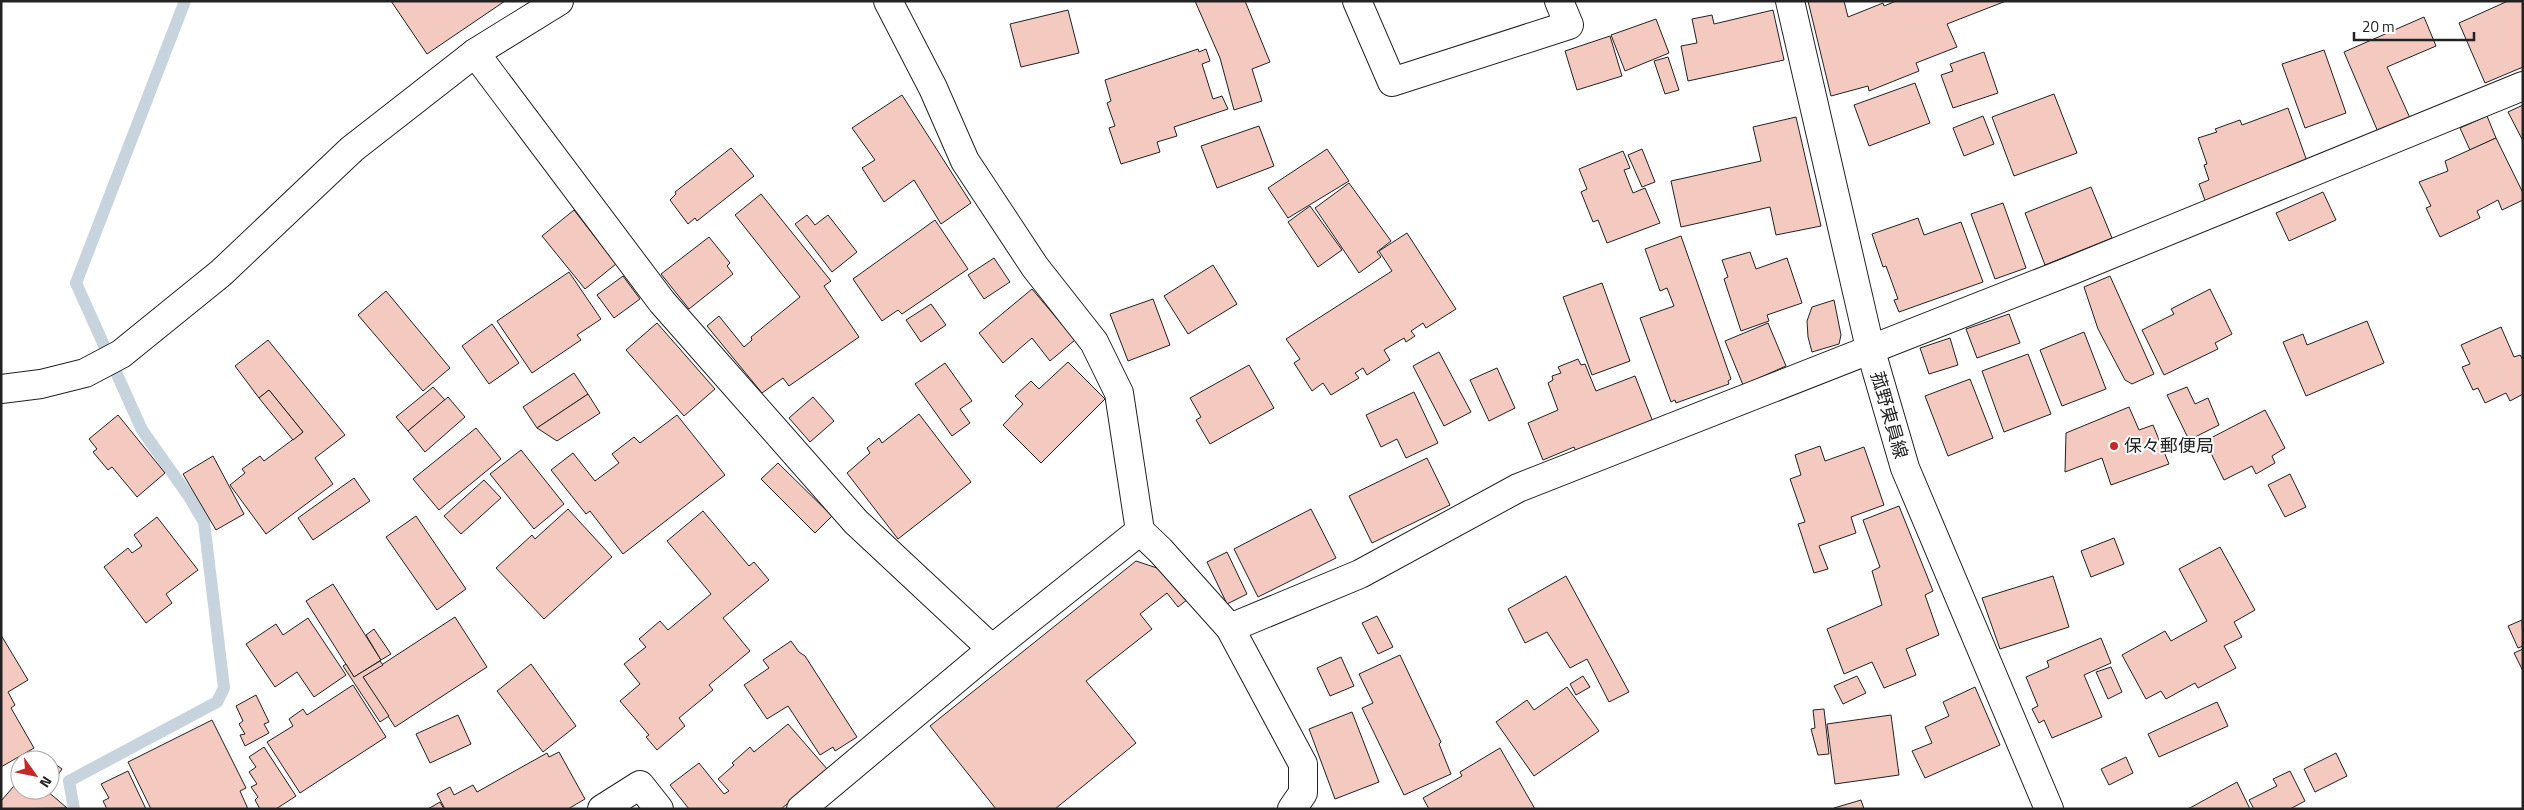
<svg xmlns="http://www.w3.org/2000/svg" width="2524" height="810" viewBox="0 0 2524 810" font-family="'Titillium Web','Noto Sans JP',sans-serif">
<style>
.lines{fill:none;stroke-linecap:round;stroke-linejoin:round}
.stream{stroke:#c7d3dd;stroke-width:12}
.building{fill:#f3c9c0;stroke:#222}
.minor-casing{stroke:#222;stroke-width:30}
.major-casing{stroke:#222;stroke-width:30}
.minor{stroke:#fff;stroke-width:28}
.major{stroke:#fff;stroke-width:28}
.poi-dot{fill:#c62828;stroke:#fff;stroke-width:2}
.labels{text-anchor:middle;stroke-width:4;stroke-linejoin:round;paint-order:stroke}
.street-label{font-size:18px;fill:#222;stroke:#fff}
.poi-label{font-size:18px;fill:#222;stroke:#fff;text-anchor:start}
</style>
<rect width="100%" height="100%" fill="#fff"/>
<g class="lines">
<polyline class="stream" points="74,809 69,781 217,702 224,688 204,522 188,495 142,430 76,283 185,1"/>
</g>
<g class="building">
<polygon points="391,1 505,1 427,54"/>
<polygon points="1195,1 1245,1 1270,62 1252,69 1262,101 1234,110 1220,58"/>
<polygon points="1808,1 1844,1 1848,17 1883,3 1884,6 1896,1 2006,1 1947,24 1957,47 1916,63 1919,71 1869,91 1868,86 1831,96"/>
<polygon points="2508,1 2523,1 2523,67 2485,83 2459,23"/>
<polygon points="1068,10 1079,53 1021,67 1010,24"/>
<polygon points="1773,10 1784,60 1688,81 1681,46 1697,43 1692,19 1712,15 1714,24"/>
<polygon points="2424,17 2436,46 2387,67 2410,118 2378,132 2344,52"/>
<polygon points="1656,19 1669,53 1625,71 1611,35"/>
<polygon points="1610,36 1622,76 1577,90 1565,51"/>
<polygon points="1198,49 1199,52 1206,49 1210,61 1202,64 1213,99 1222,96 1228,109 1174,127 1177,136 1157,142 1160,152 1121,164 1109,128 1115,126 1107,103 1111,101 1105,80"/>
<polygon points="2324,50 2346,113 2305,128 2282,64"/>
<polygon points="1984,52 1998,93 1953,108 1941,75 1953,71 1950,64"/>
<polygon points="1668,57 1679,90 1665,94 1654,61"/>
<polygon points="1915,83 1930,123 1869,146 1854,105"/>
<polygon points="2054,94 2077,153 2014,176 1992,117"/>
<polygon points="902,95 971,203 941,224 914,180 884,202 862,168 875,160 852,128"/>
<polygon points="2523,105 2523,141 2508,112"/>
<polygon points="2288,108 2308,164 2206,203 2199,184 2209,180 2204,165 2207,164 2198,138 2217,132 2215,129 2240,120 2242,125"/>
<polygon points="1983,116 1994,144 1964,156 1953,128"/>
<polygon points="2487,116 2496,138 2470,150 2460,128"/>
<polygon points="1796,117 1821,226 1776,235 1770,207 1681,227 1671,181 1761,161 1753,127"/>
<polygon points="1259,126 1274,166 1217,188 1201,146"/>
<polygon points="2496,138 2523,193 2523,200 2502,210 2498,200 2477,211 2480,218 2440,237 2426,208 2431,206 2419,182 2448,171 2445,161"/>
<polygon points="731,148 754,176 697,221 695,218 688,224 670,200 676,194 675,192"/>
<polygon points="1327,149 1349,181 1288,218 1268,188"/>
<polygon points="1642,149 1655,182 1642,187 1628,155"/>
<polygon points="1623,151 1630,168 1624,170 1633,193 1645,188 1660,223 1607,243 1598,220 1593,222 1581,192 1587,189 1579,169"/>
<polygon points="1349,183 1391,241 1377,252 1381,257 1359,273 1315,208"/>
<polygon points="2091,187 2112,238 2045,265 2025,213"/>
<polygon points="2323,192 2336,220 2289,241 2276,213"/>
<polygon points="761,194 831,281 824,286 859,337 789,386 783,378 762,393 707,326 719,316 744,347 752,340 751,337 800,297 735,215"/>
<polygon points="2003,203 2026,268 1995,279 1971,214"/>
<polygon points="1310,206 1342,250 1318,267 1288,222"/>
<polygon points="574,210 616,264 585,289 542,236"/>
<polygon points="807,215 815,225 828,215 857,252 832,272 795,224"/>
<polygon points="1918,218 1924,235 1961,222 1983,282 1899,312 1894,300 1898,299 1886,266 1883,267 1872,234"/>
<polygon points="935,220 968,269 902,314 898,310 882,321 853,279"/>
<polygon points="1407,233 1456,309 1426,328 1423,323 1411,331 1415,336 1406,342 1404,338 1384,350 1390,360 1367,375 1363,368 1355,373 1359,378 1331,395 1323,383 1312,391 1294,363 1300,359 1286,339 1392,271 1379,251"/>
<polygon points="1681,236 1731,379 1728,381 1729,384 1676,403 1675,400 1671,402 1640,318 1674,306 1667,288 1660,291 1645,249"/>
<polygon points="709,237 730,263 727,266 733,274 689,309 661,274"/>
<polygon points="1750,252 1756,269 1787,258 1802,303 1767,315 1769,321 1741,331 1724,279 1728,277 1722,260"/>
<polygon points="994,258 1010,282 984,299 968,275"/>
<polygon points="1213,265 1237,304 1188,334 1164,296"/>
<polygon points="569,272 601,319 577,335 581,340 532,373 497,321"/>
<polygon points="623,276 640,299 614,318 597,295"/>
<polygon points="2110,276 2154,374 2132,384 2125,380 2098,329 2084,287"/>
<polygon points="1602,283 1630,361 1592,375 1563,297"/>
<polygon points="1032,289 1075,340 1050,361 1032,338 1003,363 979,333"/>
<polygon points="2210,289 2232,334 2215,343 2218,349 2164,375 2142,330 2174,314 2171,309"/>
<polygon points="386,291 450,368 423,391 358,315"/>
<polygon points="1153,299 1170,345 1128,361 1110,314"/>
<polygon points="1834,300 1841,335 1839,344 1812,352 1808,337 1807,321 1812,307"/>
<polygon points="931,304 946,325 921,342 906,320"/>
<polygon points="2009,314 2020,343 1977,358 1966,329"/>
<polygon points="2367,321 2384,363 2306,396 2283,342 2303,334 2307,345"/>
<polygon points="657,323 715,389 684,416 626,350"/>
<polygon points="1768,323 1786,366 1743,385 1725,341"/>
<polygon points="492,324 519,363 489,384 462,346"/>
<polygon points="2501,327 2514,357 2520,355 2523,360 2523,394 2510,401 2506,393 2485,403 2478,388 2473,390 2462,367 2470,364 2461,345"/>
<polygon points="2084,332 2106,389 2062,406 2040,350"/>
<polygon points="1950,338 1958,365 1929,374 1920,348"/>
<polygon points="268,340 345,435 315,458 333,484 266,534 230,485 245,473 242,469 260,456 264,461 303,432 269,390 259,398 235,366"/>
<polygon points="1439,352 1471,412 1444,426 1413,366"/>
<polygon points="2028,354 2051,414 2004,432 1982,371"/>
<polygon points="1578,359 1581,365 1585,364 1596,391 1635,376 1653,422 1577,453 1574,447 1543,460 1528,423 1558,410 1548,383 1553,380 1552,376 1561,373 1558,367"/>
<polygon points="1068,362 1105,399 1041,463 1003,425 1023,404 1015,396 1031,381 1039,389"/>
<polygon points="945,363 972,401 960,409 970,423 952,436 915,384"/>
<polygon points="1249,365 1274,408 1210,444 1196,420 1201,417 1190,398"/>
<polygon points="1497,368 1515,408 1489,421 1470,380"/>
<polygon points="574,373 588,394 537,428 523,407"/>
<polygon points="1970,379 1993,438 1948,456 1925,396"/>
<polygon points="433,387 445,400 408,431 396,417"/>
<polygon points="2187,387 2195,404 2208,398 2219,425 2189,440 2167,395"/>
<polygon points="269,390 303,432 293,440 259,398"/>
<polygon points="1414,392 1438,443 1406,458 1397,439 1381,447 1366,415"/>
<polygon points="588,394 600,413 557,441 537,428"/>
<polygon points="448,397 465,417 425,452 408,431"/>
<polygon points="813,397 834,421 810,442 789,418"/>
<polygon points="2129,407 2139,430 2153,425 2169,464 2111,485 2102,458 2065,472 2066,433"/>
<polygon points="2265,410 2285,448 2272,456 2275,463 2256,474 2252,466 2224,480 2205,441"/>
<polygon points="919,414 971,482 898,539 847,473 870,453 867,448 879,438 882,443"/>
<polygon points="118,415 165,473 137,497 112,467 108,470 93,452 97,449 89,439"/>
<polygon points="677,415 725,475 623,554 590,511 586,514 551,470 573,453 595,481 619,463 612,454 634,437 640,443"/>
<polygon points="476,428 501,459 439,510 413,479"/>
<polygon points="1820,446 1825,461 1864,447 1884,505 1851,517 1856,533 1819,546 1828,569 1814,573 1798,524 1805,522 1790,479 1801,475 1795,455"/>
<polygon points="521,450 564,504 534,529 490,474"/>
<polygon points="213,456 244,514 216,530 183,474"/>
<polygon points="1427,458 1450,505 1372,543 1349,496"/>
<polygon points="778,463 832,516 815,533 761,479"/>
<polygon points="2290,474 2306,507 2285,517 2268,485"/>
<polygon points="354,478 370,501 313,540 298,518"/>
<polygon points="484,480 501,498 461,534 444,516"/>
<polygon points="1899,506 1933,591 1925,595 1939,635 1906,649 1916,675 1884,688 1872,662 1844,674 1827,629 1882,605 1872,571 1880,567 1863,520"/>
<polygon points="568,509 612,557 544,619 496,568 532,535 535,539"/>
<polygon points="1311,509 1336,558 1258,597 1234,549"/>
<polygon points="703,511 749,566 754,562 769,580 723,618 750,651 709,685 713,690 679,718 685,726 657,750 646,737 649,735 620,701 640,684 624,664 646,647 639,639 660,621 668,630 711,594 667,541"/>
<polygon points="416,516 466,589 437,610 386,537"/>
<polygon points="157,517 198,570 166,594 172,603 146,623 104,567 128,548 132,553 142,546 134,535"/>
<polygon points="2114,538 2124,564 2091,577 2081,551"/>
<polygon points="2220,547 2255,610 2234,622 2242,637 2224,646 2236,668 2198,688 2195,683 2166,699 2161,691 2146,699 2122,655 2165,631 2171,641 2207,621 2179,569"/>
<polygon points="1227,552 1247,594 1227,604 1207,562"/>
<polygon points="1136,561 1157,568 1188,599 1178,607 1167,593 1140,614 1152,629 1086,681 1136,743 1055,809 996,809 930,726"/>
<polygon points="1566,576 1629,692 1609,702 1587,659 1570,668 1547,632 1525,643 1508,609"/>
<polygon points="2053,576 2069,627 2000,649 1982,598"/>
<polygon points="333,584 381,660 354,677 306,601"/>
<polygon points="1377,616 1393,647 1378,654 1362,623"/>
<polygon points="455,617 487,667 395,727 363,677"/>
<polygon points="308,618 346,675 314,697 297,672 275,687 246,644 276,624 283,635"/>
<polygon points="2522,620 2523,646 2518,648 2508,626"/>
<polygon points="374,629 391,654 381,660 366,635"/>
<polygon points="1,635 28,680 8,692 15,705 11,708 34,748 1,767"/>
<polygon points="2101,638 2111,663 2084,675 2102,717 2052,738 2044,720 2039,723 2032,709 2038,706 2026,677 2049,667 2047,661"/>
<polygon points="791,641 799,652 805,656 857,737 835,751 833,747 820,755 788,706 767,719 744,685 769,668 763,660"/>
<polygon points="2523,649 2523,671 2514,653"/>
<polygon points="1400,655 1441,742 1439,744 1451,774 1404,795 1362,708 1373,703 1359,674"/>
<polygon points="1341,657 1354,686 1330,696 1317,668"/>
<polygon points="380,661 383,665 363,677 389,716 380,722 343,666 346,664 354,677"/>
<polygon points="531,664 576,726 543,752 497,691"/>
<polygon points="2111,667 2122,692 2108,699 2096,672"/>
<polygon points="1583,676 1590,687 1576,695 1570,684"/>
<polygon points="1857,676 1866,693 1843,704 1834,686"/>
<polygon points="353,685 386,737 300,793 267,742 293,726 289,719 303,709 307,715"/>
<polygon points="1567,687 1599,731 1534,776 1496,722 1527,700 1534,710"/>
<polygon points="1975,687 2000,745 1925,778 1912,751 1932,743 1925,727 1949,716 1943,702"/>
<polygon points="256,695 269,722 264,724 269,733 245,746 240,735 245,734 239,724 243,721 236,706"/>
<polygon points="2217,702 2228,726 2159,757 2148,734"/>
<polygon points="1824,709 1829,754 1818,755 1811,729 1815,728 1813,710"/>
<polygon points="1352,712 1379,782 1335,799 1309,729"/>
<polygon points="458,715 471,744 430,763 416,734"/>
<polygon points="1891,715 1899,775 1835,784 1827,724"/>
<polygon points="212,720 246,788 240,791 248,809 151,809 128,762"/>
<polygon points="788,724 828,770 781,809 689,809 670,785 699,763 724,794 729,791 718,779 734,765 732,763 750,747 754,752"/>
<polygon points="264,747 296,796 276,809 260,809 255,800 258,797 251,787 257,784 249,772 256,767 249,757"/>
<polygon points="1500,748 1535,809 1429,809 1423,798 1462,776 1460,772"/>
<polygon points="39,752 62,769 51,785 50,760 33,760"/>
<polygon points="559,752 585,799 568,809 445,809 437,794 450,787 454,795 473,785 477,792 547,753 549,757"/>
<polygon points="2336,753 2347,776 2315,792 2304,769"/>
<polygon points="2126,757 2133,773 2109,785 2101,769"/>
<polygon points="128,771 146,809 107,809 103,801 109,798 101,784"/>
<polygon points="2290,771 2305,801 2290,809 2254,809 2249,800 2277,786 2273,779"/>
<polygon points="20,779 20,790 46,790 67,808 1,809 1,801"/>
<polygon points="2237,782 2250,809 2188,809"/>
<polygon points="1861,800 1864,809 1835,809 1834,808"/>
<polygon points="440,802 444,809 428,809"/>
</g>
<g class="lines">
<defs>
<g id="minor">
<polyline points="888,1 933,88 965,161 1035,267 1094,342 1119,393 1140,531"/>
<polyline points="1357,1 1392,82 1569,25 1559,1"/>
<polyline points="475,53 662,302 856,522 992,649"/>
<polyline points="1,389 41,384 85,373 121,354 221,273 352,149 475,53 559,1"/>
<polyline points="1230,628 1360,574 1518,488 2070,271 2523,86"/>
<polyline points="602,809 640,785 659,809"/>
<polyline points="801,809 992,649 1140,531 1160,550 1230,628 1303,764 1303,793 1292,809"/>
</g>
<polyline id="major" points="1790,1 1870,348 1905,468 2049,809"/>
</defs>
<use href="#minor" class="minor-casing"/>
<use href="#major" class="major-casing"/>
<use href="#minor" class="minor"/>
<use href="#major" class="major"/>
</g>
<circle class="poi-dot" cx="2114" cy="446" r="5"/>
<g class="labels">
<g class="street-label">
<text transform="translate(1889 415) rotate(74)" y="6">菰野東員線</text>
</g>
<g class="poi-label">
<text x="2124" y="452">保々郵便局</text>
</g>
</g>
<rect width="2524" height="810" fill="none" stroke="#222222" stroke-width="5"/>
<g transform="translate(35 775) rotate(123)"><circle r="24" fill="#ffffff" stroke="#a7a7a7"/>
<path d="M0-4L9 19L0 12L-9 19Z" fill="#c62828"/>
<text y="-8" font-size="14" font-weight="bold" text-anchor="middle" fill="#222222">N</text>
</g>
<path d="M2354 32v8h120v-8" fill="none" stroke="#222222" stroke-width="2.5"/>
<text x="2362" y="32" font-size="15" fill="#222222" stroke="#ffffff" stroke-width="4" paint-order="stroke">20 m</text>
</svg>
